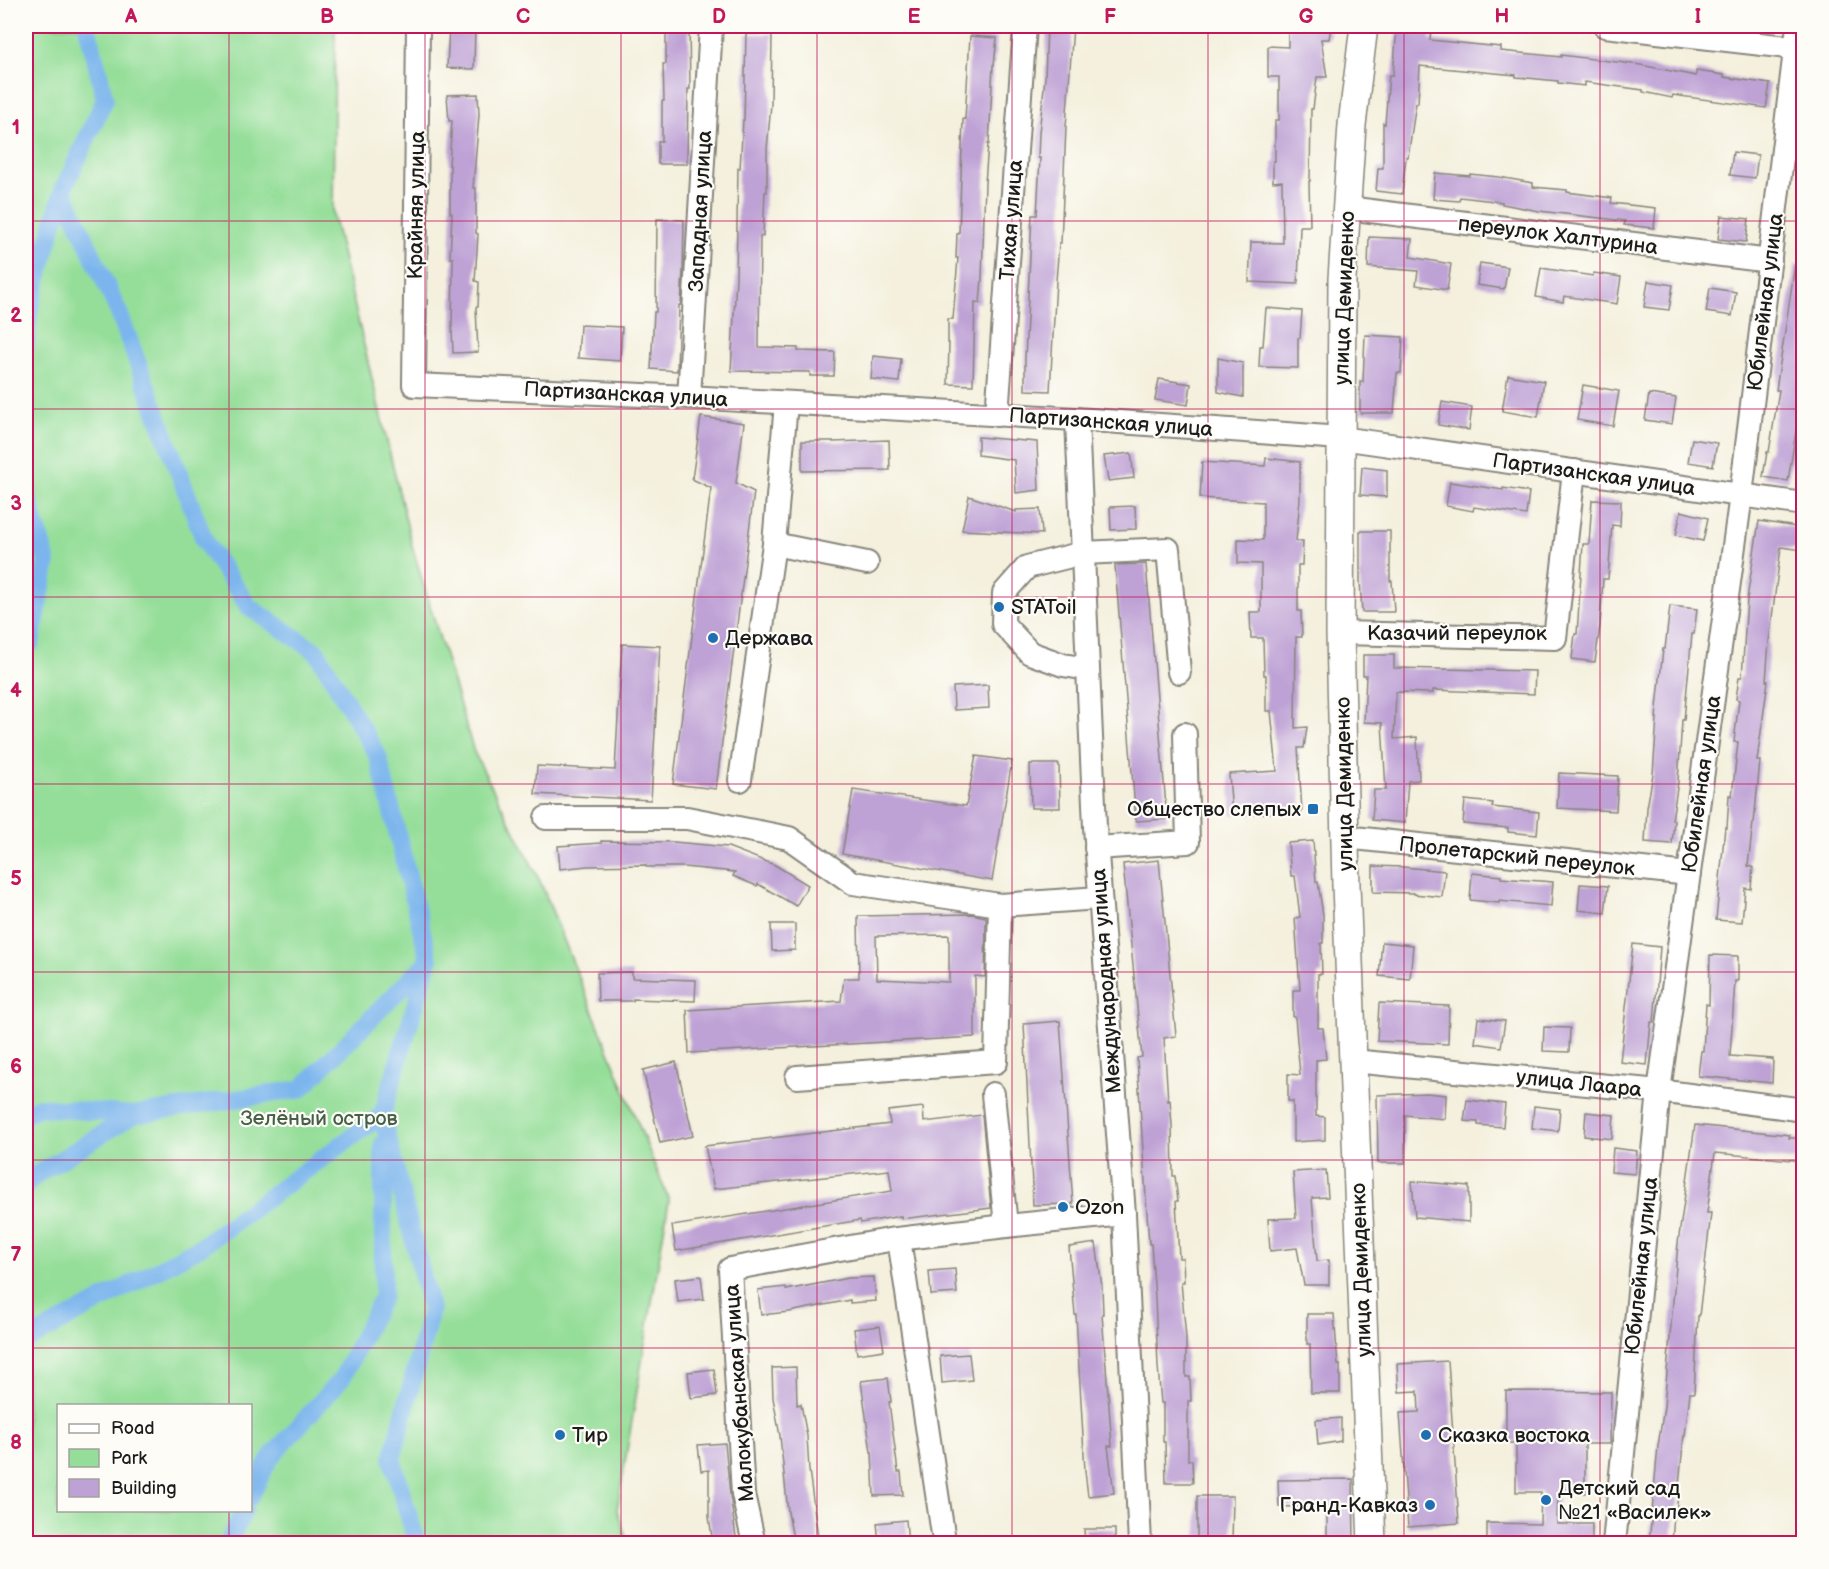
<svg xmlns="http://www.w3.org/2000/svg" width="1829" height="1569" viewBox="0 0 1829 1569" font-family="'Balsamiq Sans',sans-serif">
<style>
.green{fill:#95de99;stroke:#587d5a;stroke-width:1.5;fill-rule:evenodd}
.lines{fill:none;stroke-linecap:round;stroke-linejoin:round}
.canal{stroke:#7cb5ed;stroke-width:18}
.building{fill:#bea1d5;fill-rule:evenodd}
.minor-casing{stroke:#88867c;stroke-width:26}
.major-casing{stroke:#88867c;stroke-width:30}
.minor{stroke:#fff;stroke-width:22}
.major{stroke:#fff;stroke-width:27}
.grid{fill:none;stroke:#c2185b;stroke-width:1.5;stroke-opacity:0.55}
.poi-dot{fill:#1f6fb2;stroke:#fdfcf7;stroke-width:2}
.labels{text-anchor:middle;stroke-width:4.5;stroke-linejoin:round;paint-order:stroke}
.street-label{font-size:21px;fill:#1c1c1c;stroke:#fdfcf7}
.poi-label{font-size:21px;fill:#1c1c1c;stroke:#fdfcf7;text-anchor:start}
.park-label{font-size:21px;fill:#466048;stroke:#fdfcf7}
.neatline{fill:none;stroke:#c2185b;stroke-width:2}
.grid-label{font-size:20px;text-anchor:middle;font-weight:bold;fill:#c2185b}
</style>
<rect width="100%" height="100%" fill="#fdfcf7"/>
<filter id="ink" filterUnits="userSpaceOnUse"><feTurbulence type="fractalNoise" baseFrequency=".0167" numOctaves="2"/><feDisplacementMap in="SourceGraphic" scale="12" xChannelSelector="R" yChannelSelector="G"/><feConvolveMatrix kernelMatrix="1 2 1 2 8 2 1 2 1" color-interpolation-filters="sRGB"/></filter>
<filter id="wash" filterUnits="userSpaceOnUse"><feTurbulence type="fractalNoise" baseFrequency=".008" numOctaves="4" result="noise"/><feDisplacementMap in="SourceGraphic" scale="24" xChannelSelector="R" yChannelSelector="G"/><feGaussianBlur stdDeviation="1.35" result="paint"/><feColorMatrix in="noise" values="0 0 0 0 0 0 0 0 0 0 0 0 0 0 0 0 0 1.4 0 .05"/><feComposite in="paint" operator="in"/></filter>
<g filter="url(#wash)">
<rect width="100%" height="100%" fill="#f4f0dd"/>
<path class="green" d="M26,26H335L333,215L412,546L474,752L540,881L669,1200L617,1510L628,1543H26ZM58,1406H250V1510H58Z"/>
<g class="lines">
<g class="canal">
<polyline points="87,26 105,99 63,190 119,313 205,542 249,607 317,652 378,756 429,960 382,1115 431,1310 392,1459 417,1544"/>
<polyline points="26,344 29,311 63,190"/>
<polyline points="26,492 47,562 31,643"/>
<polyline points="26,1114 39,1107 133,1115"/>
<polyline points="26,1186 34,1176 133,1115 301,1089 427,962"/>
<polyline points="26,1341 200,1247 382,1115"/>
<polyline points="250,1497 270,1458 342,1378 383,1296 383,1144"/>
<polyline points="228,1544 244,1510"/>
</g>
</g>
<g id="blocks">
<g class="building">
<polygon points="449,26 475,26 474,69 447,68"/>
<polygon points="666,26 689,26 690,89 688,89 687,164 658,164 658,141 662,141 662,101 664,101 663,64 666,64"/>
<polygon points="1047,26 1073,26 1066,127 1061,243 1059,243 1056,281 1050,391 1025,390 1025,359 1032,215 1037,215 1040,158 1038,158 1039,133 1045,78"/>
<polygon points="1288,26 1331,26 1329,39 1321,39 1327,77 1317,77 1313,109 1311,109 1310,181 1309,181 1310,226 1300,226 1298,284 1249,282 1251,242 1283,243 1282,181 1273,182 1273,161 1275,161 1275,120 1279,120 1279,77 1268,77 1268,46 1288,47"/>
<polygon points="1397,27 1431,30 1430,40 1501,47 1501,51 1561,57 1561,55 1641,65 1696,76 1696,71 1724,75 1724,77 1770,84 1766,108 1673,95 1672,98 1643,92 1643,90 1585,82 1585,86 1558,83 1558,81 1516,77 1516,75 1420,66 1418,103 1416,103 1408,157 1406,157 1402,194 1376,191 1378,168 1383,168 1383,123 1385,124 1389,75 1393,75"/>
<polygon points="746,34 772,34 771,104 767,149 767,192 765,192 763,236 760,236 759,347 798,348 798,351 835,352 834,376 810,376 810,372 731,371 736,278 738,168 740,168 743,120 744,120"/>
<polygon points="970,36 997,38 994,65 993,65 989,144 988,144 985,183 982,279 980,303 975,302 973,385 948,384 949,343 948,343 948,319 953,319 958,258 956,258 957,234 959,234 963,119 965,119"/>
<polygon points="478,94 479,115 473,188 476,188 476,233 478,234 475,281 479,282 478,307 476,307 478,352 453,353 452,329 453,258 450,258 452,213 450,213 450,165 449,165 452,121 449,121 447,95"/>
<polygon points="1733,152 1758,155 1755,178 1730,175"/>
<polygon points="1435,173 1470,176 1470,174 1499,177 1533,183 1533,187 1567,190 1567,192 1612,198 1611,203 1656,208 1654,228 1624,225 1625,221 1539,211 1502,204 1502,202 1460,197 1459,201 1433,199"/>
<polygon points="1721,216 1749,219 1746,242 1718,239"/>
<polygon points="657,219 684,220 683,270 681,305 679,305 677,371 651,369 654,312 656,312"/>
<polygon points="1369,237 1412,239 1410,257 1451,264 1447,290 1416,285 1418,271 1368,267"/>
<polygon points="1480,263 1508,267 1504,289 1477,285"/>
<polygon points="1795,265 1803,266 1803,388 1788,481 1763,477 1767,452 1769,452 1779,390 1776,390"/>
<polygon points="1541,268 1593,276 1594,273 1621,277 1617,304 1564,296 1563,302 1536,297"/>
<polygon points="1648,281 1673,285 1669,310 1644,307"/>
<polygon points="1710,288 1736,292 1732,316 1706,312"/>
<polygon points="1266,308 1302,311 1300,338 1298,338 1298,368 1259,367 1260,346 1263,346"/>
<polygon points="580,325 622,327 620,361 578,358"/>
<polygon points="1365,335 1403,337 1401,373 1397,373 1394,413 1360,413 1360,381 1363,382"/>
<polygon points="873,356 901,359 899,382 871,379"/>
<polygon points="1218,358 1243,363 1243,397 1218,392"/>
<polygon points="1508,375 1544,381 1538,417 1502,411"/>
<polygon points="1159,379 1191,384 1188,405 1155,400"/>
<polygon points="1583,385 1619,391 1613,426 1577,420"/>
<polygon points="1649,394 1676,398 1672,424 1645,420"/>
<polygon points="1442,402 1472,407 1469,430 1438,425"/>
<polygon points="701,417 744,423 736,483 754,492 716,789 673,784 711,488 692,479"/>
<polygon points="978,437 1037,442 1039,490 1016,493 1014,460 978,455"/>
<polygon points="1692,439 1717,443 1713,466 1688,462"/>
<polygon points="889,440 890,470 802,471 802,441 833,441 833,442"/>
<polygon points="1131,453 1134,478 1108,481 1104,456"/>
<polygon points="1266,458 1300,462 1300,499 1296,541 1303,541 1302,565 1298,565 1298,611 1301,611 1302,637 1296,637 1295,728 1307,727 1304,748 1298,748 1302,811 1232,815 1229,774 1277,771 1271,711 1266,711 1266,675 1264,675 1263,638 1251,638 1250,612 1261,612 1261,564 1238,563 1238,539 1263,540 1263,502 1200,498 1202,462 1265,466"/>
<polygon points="1362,467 1387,470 1387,497 1360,495"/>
<polygon points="1450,482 1503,490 1503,488 1529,492 1526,515 1474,507 1473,511 1446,506"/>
<polygon points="969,496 1016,512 1016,510 1040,509 1042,534 962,530"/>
<polygon points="1592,500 1621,501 1620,526 1612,525 1608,579 1603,579 1600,626 1595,662 1572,659 1575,634 1577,634 1583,544 1589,544"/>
<polygon points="1135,506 1136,529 1111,530 1110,507"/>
<polygon points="1681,511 1708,518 1703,541 1676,535"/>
<polygon points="1759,521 1803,528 1803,550 1781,547 1769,641 1766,681 1768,681 1757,761 1760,761 1754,823 1753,823 1748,866 1753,867 1751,889 1745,888 1742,922 1716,920 1725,827 1727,828 1729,795 1732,796 1738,742 1734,742 1739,700 1736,699 1739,677 1742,677 1747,599"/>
<polygon points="1360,531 1390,531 1390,581 1392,581 1394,612 1362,612 1360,581"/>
<polygon points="1146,564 1167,819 1136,821 1115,565"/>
<polygon points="1670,606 1697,609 1694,634 1692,634 1684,720 1682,720 1678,782 1672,820 1674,820 1672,844 1645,842 1647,808 1653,774 1657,718 1656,718 1663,649 1665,649"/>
<polygon points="622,644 660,646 651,800 535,794 537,766 615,770"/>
<polygon points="1363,655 1394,655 1394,668 1535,671 1534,694 1433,690 1433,693 1396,692 1394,739 1417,737 1419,780 1408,781 1405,823 1372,820 1374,790 1386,790 1382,723 1364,722 1366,675 1363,675"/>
<polygon points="988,685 989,708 954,710 953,687"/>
<polygon points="976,756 1012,761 992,881 842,854 853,790 966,806"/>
<polygon points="1030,764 1059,764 1060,808 1031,808"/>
<polygon points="1559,773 1618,776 1616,811 1557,808"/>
<polygon points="1465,800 1493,803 1492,807 1539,812 1537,835 1508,832 1508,828 1463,824"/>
<polygon points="601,841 674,842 728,847 775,865 808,885 796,906 758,884 757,886 733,876 735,872 684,867 646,867 646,865 587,866 560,869 558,846 601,843"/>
<polygon points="1313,841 1316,882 1318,882 1323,915 1323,943 1321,943 1322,974 1318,974 1318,1028 1323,1028 1326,1059 1316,1060 1316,1116 1325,1117 1325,1140 1293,1142 1293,1101 1288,1101 1288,1074 1300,1075 1295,1017 1293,1017 1293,990 1300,990 1295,918 1300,917 1295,876 1291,876 1288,843"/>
<polygon points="1159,860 1176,1036 1164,1038 1168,1101 1170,1100 1172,1125 1173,1176 1175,1176 1178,1201 1176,1201 1179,1258 1183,1258 1184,1282 1181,1282 1186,1338 1186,1377 1190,1377 1191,1401 1188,1401 1188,1460 1192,1460 1193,1483 1166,1483 1165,1442 1163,1442 1163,1403 1161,1403 1158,1366 1155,1298 1151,1244 1149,1244 1137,1058 1142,1057 1123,864"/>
<polygon points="1373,866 1403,867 1445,871 1442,897 1414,894 1414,893 1373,892"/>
<polygon points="1472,873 1501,876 1501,878 1553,882 1551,906 1499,901 1499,903 1470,900"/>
<polygon points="1580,884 1608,886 1605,913 1578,910"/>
<path d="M972,914L986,917L985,977L975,976V1037L689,1053L687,1010L841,1001L844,978H859L858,916ZM949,935V982L877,979L876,936Z"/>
<polygon points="771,924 795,924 795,950 772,951"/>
<polygon points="1382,942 1413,945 1410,979 1379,976"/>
<polygon points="1633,944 1660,947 1654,1022 1651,1022 1647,1065 1620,1062"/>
<polygon points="1710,955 1738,956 1738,981 1735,981 1730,1056 1773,1059 1772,1083 1698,1076 1701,1051 1703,1051 1706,1004 1709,1005"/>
<polygon points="632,972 632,978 696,980 695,1001 633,999 633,1001 598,1001 597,973"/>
<polygon points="1379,1003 1449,1006 1448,1044 1377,1041"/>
<polygon points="1478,1018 1505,1021 1501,1047 1475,1043"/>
<polygon points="1060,1021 1073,1204 1033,1205 1024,1024"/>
<polygon points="1544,1027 1570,1028 1569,1052 1543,1051"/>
<polygon points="676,1062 693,1136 660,1143 643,1070"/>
<polygon points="1427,1093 1446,1095 1445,1119 1405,1115 1405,1163 1378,1163 1377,1095"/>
<polygon points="1467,1100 1505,1104 1503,1127 1478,1125 1478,1122 1464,1121"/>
<polygon points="1534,1106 1560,1109 1558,1131 1532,1128"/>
<polygon points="923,1107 924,1122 982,1115 991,1208 901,1219 901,1216 861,1223 860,1220 676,1251 672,1226 892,1191 889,1170 714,1189 705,1146 890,1124 888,1111"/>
<polygon points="1586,1112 1614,1115 1612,1139 1584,1136"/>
<polygon points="1695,1125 1790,1135 1789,1138 1803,1138 1803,1161 1715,1153 1707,1213 1711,1213 1699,1316 1698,1316 1694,1393 1690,1393 1685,1435 1684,1435 1676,1514 1674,1513 1672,1544 1649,1544 1658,1446 1664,1407 1678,1243"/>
<polygon points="1613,1148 1637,1151 1635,1174 1611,1172"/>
<polygon points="1326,1170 1328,1197 1312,1198 1317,1261 1329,1260 1329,1285 1304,1285 1297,1248 1270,1251 1268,1219 1296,1218 1293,1172"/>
<polygon points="1412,1181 1469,1186 1469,1222 1415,1217"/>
<polygon points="1096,1243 1102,1287 1103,1314 1102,1314 1112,1446 1108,1446 1114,1493 1088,1496 1085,1471 1076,1315 1075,1315 1069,1247"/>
<polygon points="955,1269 957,1293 931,1295 929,1271"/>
<polygon points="701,1276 704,1299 678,1302 675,1279"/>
<polygon points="874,1277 876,1301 850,1303 850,1300 789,1312 761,1315 758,1290 786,1287 786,1290 848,1278"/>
<polygon points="1307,1314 1334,1314 1338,1365 1340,1365 1340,1393 1311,1393 1310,1344 1307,1344"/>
<polygon points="880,1326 884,1350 857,1354 854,1329"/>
<polygon points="969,1354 972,1380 942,1383 940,1356"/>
<polygon points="1448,1361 1459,1523 1408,1527 1400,1413 1419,1412 1418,1391 1399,1392 1397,1364"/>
<polygon points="796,1367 797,1405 801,1404 807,1436 809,1470 819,1544 794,1544 788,1512 780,1436 773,1398 772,1368"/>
<polygon points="714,1369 717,1395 691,1398 688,1372"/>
<polygon points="888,1378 891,1402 889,1402 898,1472 901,1472 903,1495 874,1496 872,1452 871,1452 861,1381"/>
<polygon points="1506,1391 1611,1392 1610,1444 1585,1444 1585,1493 1558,1492 1557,1524 1592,1524 1592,1544 1487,1544 1487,1523 1540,1524 1541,1492 1516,1492 1516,1443 1506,1443"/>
<polygon points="1341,1418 1341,1441 1318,1445 1316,1420"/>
<polygon points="725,1443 730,1495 737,1544 713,1544 709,1517 709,1470 701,1471 698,1445"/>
<polygon points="1353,1479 1354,1544 1327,1544 1327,1506 1279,1507 1278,1480"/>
<polygon points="1197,1496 1233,1496 1232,1544 1197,1544"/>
<polygon points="906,1520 908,1544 879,1544 877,1523"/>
<polygon points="1084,1529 1115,1529 1115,1544 1085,1544"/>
</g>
</g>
</g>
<g filter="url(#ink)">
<use href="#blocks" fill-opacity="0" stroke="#88867c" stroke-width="1.5"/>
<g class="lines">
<defs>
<g id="minor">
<polyline points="418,26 414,385 689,397 1077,419 1341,438 1804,504"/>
<polyline points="1605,26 1796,48"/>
<polyline points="1347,208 1770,261"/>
<polyline points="689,397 711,26"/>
<polyline points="997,415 1025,26"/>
<polyline points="1077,419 1095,827 1124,1214 1140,1544"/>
<polyline points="774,544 867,563"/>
<polyline points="1340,633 1555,638 1574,471"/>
<polyline points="1088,669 1063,665 1030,653 1003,624 1004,593 1027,567 1083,553 1168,549 1179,672"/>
<polyline points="740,780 774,544 786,403"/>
<polyline points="546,818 687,818 789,838 853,883 1000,905"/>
<polyline points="1345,837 1689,874"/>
<polyline points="1096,848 1188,842 1185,734"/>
<polyline points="1353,1061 1659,1091 1804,1110"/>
<polyline points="797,1077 996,1062 1000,905 1099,898"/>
<polyline points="993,1094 1006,1226"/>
<polyline points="899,1239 943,1534"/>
<polyline points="754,1544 743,1494 730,1269 889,1240 1006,1226 1124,1214"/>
<polyline points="1614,1544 1659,1091 1741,495 1798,26"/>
</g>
<polyline id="major" points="1364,26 1352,125 1342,279 1340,633 1346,885 1372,1544"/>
</defs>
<use href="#minor" class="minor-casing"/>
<use href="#major" class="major-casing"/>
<use href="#minor" class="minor"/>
<use href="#major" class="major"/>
</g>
</g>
<path class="grid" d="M229,26V1406M425,26V1544M621,26V1544M817,26V1544M1012,26V1544M1208,26V1544M1404,26V1544M1600,26V1544M26,221H1804M26,409H1804M26,597H1804M26,784H1804M26,972H1804M26,1160H1804M26,1348H1804M229,1510V1544"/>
<g class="poi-dot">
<circle cx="999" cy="607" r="6"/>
<circle cx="713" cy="638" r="6"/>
<rect x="1307" y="803" width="12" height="12" rx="3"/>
<circle cx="1063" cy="1207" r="6"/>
<circle cx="560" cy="1435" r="6"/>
<circle cx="1426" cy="1435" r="6"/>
<circle cx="1546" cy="1500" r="6"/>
<circle cx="1430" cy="1505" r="6"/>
</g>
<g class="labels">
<g class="street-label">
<text transform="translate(416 205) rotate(-89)" y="7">Крайняя улица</text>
<text transform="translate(700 211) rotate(-87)" y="7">Западная улица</text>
<text transform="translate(1011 220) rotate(-86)" y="7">Тихая улица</text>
<text transform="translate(1558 235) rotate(7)" y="7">переулок Халтурина</text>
<text transform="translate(1344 298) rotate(-88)" y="7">улица Демиденко</text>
<text transform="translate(1765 302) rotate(-83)" y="7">Юбилейная улица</text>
<text transform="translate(626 394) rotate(3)" y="7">Партизанская улица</text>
<text transform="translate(1111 422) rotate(4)" y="7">Партизанская улица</text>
<text transform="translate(1594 474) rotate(8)" y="7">Партизанская улица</text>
<text x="1457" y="640">Казачий переулок</text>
<text transform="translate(1344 784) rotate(-91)" y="7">улица Демиденко</text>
<text transform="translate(1701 784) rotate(-82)" y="7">Юбилейная улица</text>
<text transform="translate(1517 856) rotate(6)" y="7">Пролетарский переулок</text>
<text transform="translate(1106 981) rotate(-94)" y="7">Международная улица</text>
<text transform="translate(1579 1083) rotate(6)" y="7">улица Лаара</text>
<text transform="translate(1641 1266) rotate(-84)" y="7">Юбилейная улица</text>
<text transform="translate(1361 1270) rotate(-92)" y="7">улица Демиденко</text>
<text transform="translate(739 1393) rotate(-94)" y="7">Малокубанская улица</text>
</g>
<g class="poi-label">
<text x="1011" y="614">STAToil</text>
<text x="725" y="645">Держава</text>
<text x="1301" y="816" text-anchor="end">Общество слепых</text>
<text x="1075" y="1214">Ozon</text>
<text x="572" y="1442">Тир</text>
<text x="1438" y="1442">Сказка востока</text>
<text x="1558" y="1495">Детский сад<tspan x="1558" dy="24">№21 «Василек»</tspan></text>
<text x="1418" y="1512" text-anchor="end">Гранд-Кавказ</text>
</g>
<g class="park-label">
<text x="319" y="1125">Зелёный остров</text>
</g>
</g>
<rect width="1829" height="1569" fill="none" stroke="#fdfcf7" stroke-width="66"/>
<rect x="57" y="1404" width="195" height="108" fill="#fdfcf7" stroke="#a3a29f" stroke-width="1.5"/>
<rect x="69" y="1424" width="30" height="9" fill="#ffffff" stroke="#a3a29f" stroke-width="1.5"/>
<text x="111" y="1434" font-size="18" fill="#1c1c1c">Road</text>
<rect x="69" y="1449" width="30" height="18" fill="#95de99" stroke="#a3a29f" stroke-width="1.5"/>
<text x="111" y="1464" font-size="18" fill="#1c1c1c">Park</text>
<rect x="69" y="1479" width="30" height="18" fill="#bea1d5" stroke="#a3a29f" stroke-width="1.5"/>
<text x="111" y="1494" font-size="18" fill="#1c1c1c">Building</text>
<rect x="33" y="33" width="1763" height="1503" class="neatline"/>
<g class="grid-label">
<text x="131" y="23">A</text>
<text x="327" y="23">B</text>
<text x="523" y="23">C</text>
<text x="719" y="23">D</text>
<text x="914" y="23">E</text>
<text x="1110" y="23">F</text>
<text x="1306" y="23">G</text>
<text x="1502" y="23">H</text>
<text x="1698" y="23">I</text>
<text x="16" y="134">1</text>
<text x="16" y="322">2</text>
<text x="16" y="510">3</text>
<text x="16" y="697">4</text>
<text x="16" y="885">5</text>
<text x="16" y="1073">6</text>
<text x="16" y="1261">7</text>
<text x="16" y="1449">8</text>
</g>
</svg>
